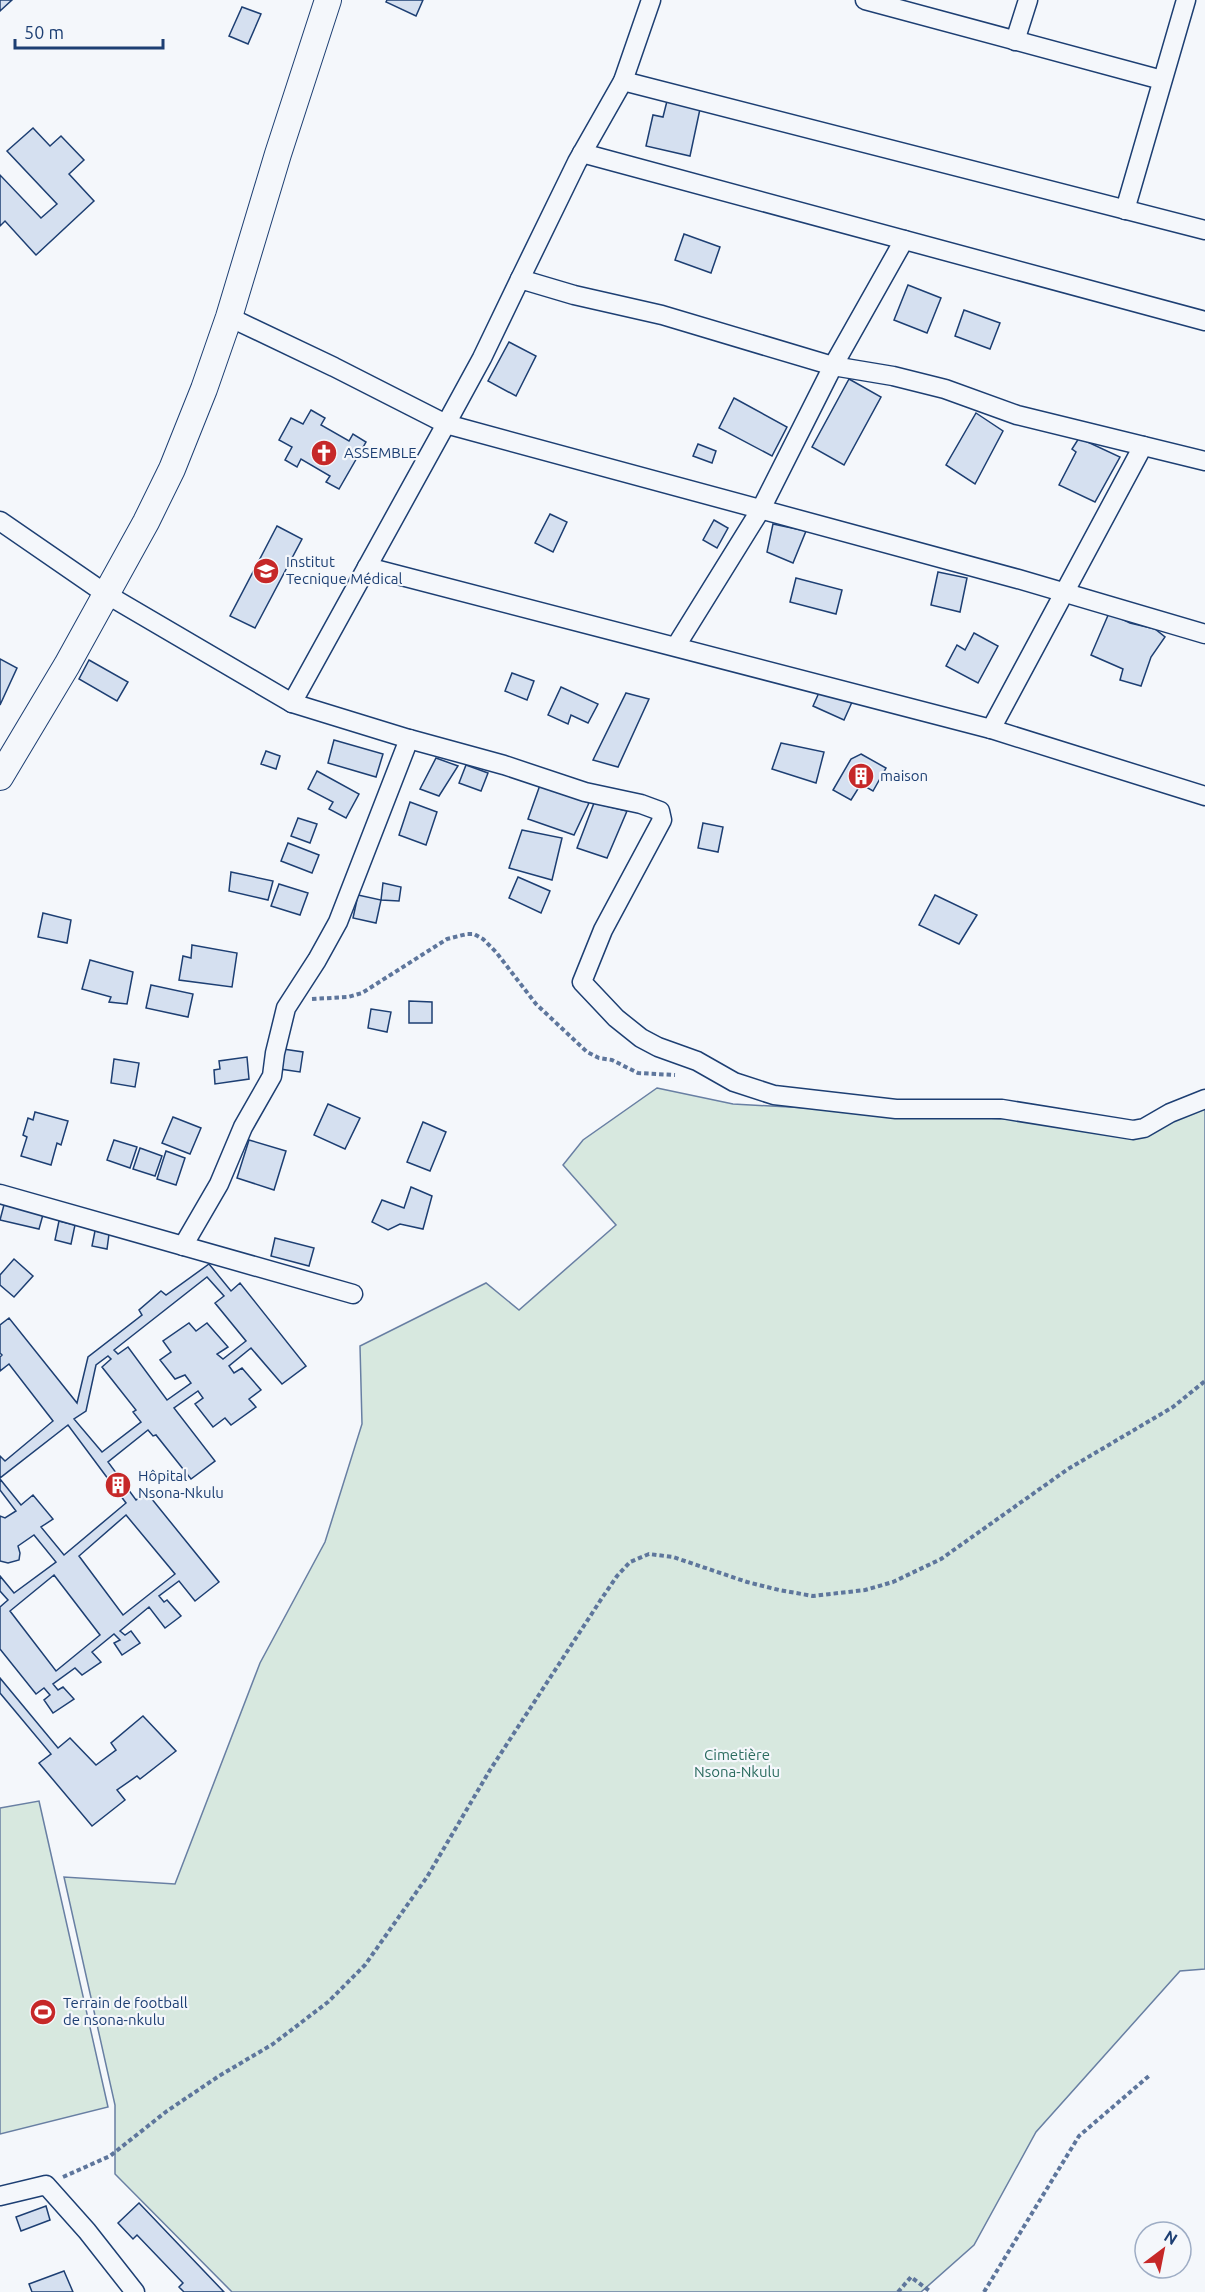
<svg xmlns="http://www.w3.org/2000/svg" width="1205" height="2292" viewBox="0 0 1205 2292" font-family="Ubuntu,sans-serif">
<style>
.green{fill:#d7e8df;stroke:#687fa3;stroke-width:1.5}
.building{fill:#d5e0f0;stroke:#1d3f73;stroke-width:1.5;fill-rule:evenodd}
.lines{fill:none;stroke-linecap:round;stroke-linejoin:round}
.street-casing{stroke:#1d3f73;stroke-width:21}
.secondary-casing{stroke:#1d3f73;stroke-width:28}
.path{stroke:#5e769c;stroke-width:4;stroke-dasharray:4.5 3;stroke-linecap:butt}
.street{stroke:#f4f7fb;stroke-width:18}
.secondary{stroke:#f4f7fb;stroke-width:26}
.labels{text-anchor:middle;stroke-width:4.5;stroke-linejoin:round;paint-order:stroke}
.poi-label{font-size:15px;fill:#1d3f73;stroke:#f4f7fb;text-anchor:start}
.park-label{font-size:15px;fill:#2c6c60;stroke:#f4f7fb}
</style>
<rect width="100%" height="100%" fill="#f4f7fb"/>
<g class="green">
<polygon points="657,1088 733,1104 1024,1120 1135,1137 1205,1108 1205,1969 1180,1971 1036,2132 974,2245 921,2292 232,2292 115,2174 115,2105 64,1877 175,1884 260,1663 325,1542 362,1424 360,1346 486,1283 519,1310 616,1225 563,1165 583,1140"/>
<polygon points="39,1801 108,2107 0,2134 0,1808"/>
</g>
<g class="building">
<polygon points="0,0 12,0 0,11"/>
<polygon points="387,0 423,0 416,16 386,2"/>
<polygon points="242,7 261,14 248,44 229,36"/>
<polygon points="667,101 700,109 690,156 646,146 653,115 663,117"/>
<polygon points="33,128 50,146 61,136 84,160 69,174 94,201 36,255 5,221 0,226 0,175 41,218 57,204 7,151"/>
<polygon points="684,234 720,247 711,273 675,260"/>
<polygon points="908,285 941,298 927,333 894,320"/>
<polygon points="964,310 1000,323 990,349 955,336"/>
<polygon points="509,342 536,356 516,396 488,381"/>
<polygon points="849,379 881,397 844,465 812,447"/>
<polygon points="734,398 787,427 772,456 719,428"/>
<polygon points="311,410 325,418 321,425 349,441 353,434 366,442 339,489 326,482 330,476 301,459 297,467 285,460 292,447 279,440 291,418 303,424"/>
<polygon points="976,413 1003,431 975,484 946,465"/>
<polygon points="1079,438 1120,457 1095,502 1059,485 1076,452 1072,449"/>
<polygon points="698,444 716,451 712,463 693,456"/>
<polygon points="550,514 567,522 553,552 535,543"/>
<polygon points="714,520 728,528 717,548 703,540"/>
<polygon points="773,524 806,531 793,563 767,552"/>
<polygon points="277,526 302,539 255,628 230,616"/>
<polygon points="938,572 967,578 960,612 931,605"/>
<polygon points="796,578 842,590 836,614 790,602"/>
<polygon points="1109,613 1130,623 1155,629 1165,637 1151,657 1141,686 1120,680 1123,669 1091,655"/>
<polygon points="974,633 998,646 978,683 946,666 957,645 965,650"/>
<polygon points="0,659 17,668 0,705"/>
<polygon points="89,660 128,682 117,701 79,679"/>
<polygon points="512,673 534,681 527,700 505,691"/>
<polygon points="826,677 857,691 844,720 813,706"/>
<polygon points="561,687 598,704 588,723 571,715 568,724 548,715"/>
<polygon points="626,693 649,699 618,767 593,760"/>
<polygon points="334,740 383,754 376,777 328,763"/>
<polygon points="781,743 824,752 816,783 772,769"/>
<polygon points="266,751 280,756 276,769 261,764"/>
<polygon points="861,754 886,768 873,791 861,784 851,800 833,790 851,759"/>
<polygon points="436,758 458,766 439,796 420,789"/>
<polygon points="466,765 488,773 481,791 459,783"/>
<polygon points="317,771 359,794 346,818 329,809 333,802 308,789"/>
<polygon points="540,785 589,803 574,835 528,819"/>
<polygon points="410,802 437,812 426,845 399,835"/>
<polygon points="594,803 627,811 607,858 577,848"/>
<polygon points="298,818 317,824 310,843 291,836"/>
<polygon points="703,823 723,827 718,852 698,848"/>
<polygon points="522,830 562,838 552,880 509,868"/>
<polygon points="288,843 319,855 312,873 281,861"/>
<polygon points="231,872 273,881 268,900 229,891"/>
<polygon points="518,877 550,891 541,913 509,898"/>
<polygon points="383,883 401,887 399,901 381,900"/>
<polygon points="279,884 308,893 300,915 271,906"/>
<polygon points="358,895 381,900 376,923 353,918"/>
<polygon points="935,895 977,915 959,944 919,925"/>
<polygon points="43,913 71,920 67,943 38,937"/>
<polygon points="192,945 237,953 232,987 179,980 183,956 191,958"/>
<polygon points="90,960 133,972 127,1004 109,1002 111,997 82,989"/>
<polygon points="151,985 193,994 188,1017 146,1008"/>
<polygon points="409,1001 432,1002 432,1023 409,1023"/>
<polygon points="371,1009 391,1012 387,1032 368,1028"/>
<polygon points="283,1049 303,1052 300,1072 280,1069"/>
<polygon points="247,1057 249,1079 215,1084 214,1070 220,1069 219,1061"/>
<polygon points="114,1059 139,1063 135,1087 111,1083"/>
<polygon points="328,1104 360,1118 345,1149 314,1135"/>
<polygon points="35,1112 68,1121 61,1145 57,1143 51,1165 21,1156 27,1137 23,1135 28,1118 33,1120"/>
<polygon points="173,1117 201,1128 190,1154 162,1143"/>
<polygon points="423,1122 446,1132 430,1171 407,1162"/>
<polygon points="114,1140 137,1147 130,1168 107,1160"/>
<polygon points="249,1140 286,1151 274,1190 237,1178"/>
<polygon points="140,1148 162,1156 155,1176 133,1169"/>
<polygon points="166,1151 185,1158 176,1185 157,1179"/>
<polygon points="411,1187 432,1196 423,1229 400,1224 388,1230 372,1222 382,1200 404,1208"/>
<polygon points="5,1201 44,1211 39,1229 0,1220"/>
<polygon points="59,1221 75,1225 71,1244 55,1240"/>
<polygon points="95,1231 109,1234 107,1249 92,1246"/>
<polygon points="275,1238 314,1248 309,1266 271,1256"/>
<polygon points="14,1259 33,1276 14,1297 0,1285 0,1275"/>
<path d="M209,1264L231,1291L240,1283L306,1366L282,1384L251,1348L229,1366L234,1373L242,1368L261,1390L249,1399L256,1407L231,1425L225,1418L213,1427L195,1404L203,1398L198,1391L174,1408L215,1461L191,1479L156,1435L153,1436L148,1430L108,1462L136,1500L147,1493L219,1582L195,1601L179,1581L159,1596L164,1602L167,1600L181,1616L165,1628L149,1607L120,1631L125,1635L131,1631L140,1643L122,1655L114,1643L120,1640L114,1634L92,1652L101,1662L82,1675L75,1668L53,1684L58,1690L63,1687L74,1699L53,1713L44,1700L50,1695L44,1688L36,1694L0,1649V1607L8,1600L0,1591V1576L14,1593L56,1562L34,1535L18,1546L20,1553L19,1560L8,1563L0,1561V1516L5,1518L16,1511L0,1490V1479L21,1505L33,1495L53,1519L41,1527L64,1555L126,1503L68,1425L0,1478V1456L5,1461L53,1421L9,1364L0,1371V1357L2,1355L0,1353V1325L9,1318L77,1403L88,1357L142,1315L139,1310L161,1291L166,1295ZM207,1277L224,1296L215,1303L246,1341L223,1359L217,1354L228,1347L207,1323L196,1331L189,1323L163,1341L171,1352L160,1360L175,1379L185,1375L191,1383L167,1400L128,1347L118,1354L114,1350ZM108,1356L111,1359L102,1367L136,1410L133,1412L141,1422L102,1452L74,1419L86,1411L96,1365ZM126,1515L175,1574L123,1615L79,1556ZM54,1575L100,1635L56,1671L10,1611Z"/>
<polygon points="0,1678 58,1748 70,1738 96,1765 116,1750 111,1743 143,1716 176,1751 140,1779 137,1776 117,1790 125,1800 92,1826 39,1763 51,1754 0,1693"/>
<polygon points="139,2203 224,2292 184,2292 179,2287 183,2283 137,2235 133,2239 118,2223"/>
<polygon points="46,2206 50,2220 21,2231 16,2217"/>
<polygon points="64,2271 73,2292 32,2292 29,2284"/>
</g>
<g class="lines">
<defs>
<g id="street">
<polyline points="865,0 1162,80"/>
<polyline points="1015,41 1028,0"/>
<polyline points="623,81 1205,230"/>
<polyline points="582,153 1205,321"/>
<polyline points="1125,210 1186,0"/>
<polyline points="520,279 577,162 623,81 651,0"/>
<polyline points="229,317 334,367 446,424 482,358 520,279 574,295 662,315 833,366 893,376 945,389 1017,415 1205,461"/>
<polyline points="0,521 106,594 292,703 409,739 504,765 585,792 641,804 660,811 662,820 603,930 582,982 616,1018 641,1038 658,1047 697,1061 734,1082 774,1095 896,1109 1002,1109 1133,1130 1144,1128 1170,1113 1205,1099"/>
<polyline points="367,567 991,729 1205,796"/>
<polyline points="676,646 761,509 833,366 904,240"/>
<polyline points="292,703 446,424 1018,579 1205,634"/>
<polyline points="991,729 1143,446"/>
<polyline points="0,1194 353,1294"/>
<polyline points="183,1246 219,1184 243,1127 272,1076 275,1053 286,1008 317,960 338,922 409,739"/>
<polyline points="0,2196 46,2185 87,2231 135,2292"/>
</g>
<polyline id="secondary" points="0,777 67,665 146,522 172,469 204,389 229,317 278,154 328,0"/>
</defs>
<use href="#street" class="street-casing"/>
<use href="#secondary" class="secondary-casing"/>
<g class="path">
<polyline points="312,999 348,997 362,993 447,939 467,934 474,934 483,939 496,952 536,1004 587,1052 599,1058 612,1060 638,1073 675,1075"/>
<polyline points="63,2177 110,2156 167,2111 219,2076 273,2044 328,2002 365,1965 427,1877 490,1770 602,1598 617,1576 630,1562 649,1554 673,1557 747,1582 779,1590 813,1596 865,1590 893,1582 941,1559 1068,1469 1173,1407 1205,1381"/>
<polyline points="898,2292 911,2277 931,2292"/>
<polyline points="984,2292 1079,2136 1150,2075"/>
</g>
<use href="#street" class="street"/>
<use href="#secondary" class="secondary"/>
</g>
<defs>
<symbol id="church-disc" viewBox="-11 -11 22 22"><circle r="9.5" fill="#c62828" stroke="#f4f7fb"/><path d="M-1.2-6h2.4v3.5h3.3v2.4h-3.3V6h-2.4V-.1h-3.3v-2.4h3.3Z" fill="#fff"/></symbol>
<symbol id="university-disc" viewBox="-11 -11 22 22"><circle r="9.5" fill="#c62828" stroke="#f4f7fb"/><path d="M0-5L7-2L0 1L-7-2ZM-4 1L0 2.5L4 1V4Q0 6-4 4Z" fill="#fff"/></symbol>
<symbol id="building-disc" viewBox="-11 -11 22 22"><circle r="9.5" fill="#c62828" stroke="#f4f7fb"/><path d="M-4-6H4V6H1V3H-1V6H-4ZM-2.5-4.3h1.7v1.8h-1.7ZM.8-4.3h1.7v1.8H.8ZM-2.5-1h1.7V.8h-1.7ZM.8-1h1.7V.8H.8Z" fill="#fff"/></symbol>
<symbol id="stadium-disc" viewBox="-11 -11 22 22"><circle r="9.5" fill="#c62828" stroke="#f4f7fb"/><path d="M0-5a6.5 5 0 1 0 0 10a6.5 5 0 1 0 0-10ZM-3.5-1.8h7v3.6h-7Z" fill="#fff"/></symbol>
</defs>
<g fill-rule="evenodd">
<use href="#church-disc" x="309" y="438" width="30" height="30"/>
<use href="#university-disc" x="251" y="556" width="30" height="30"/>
<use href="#building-disc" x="846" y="761" width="30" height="30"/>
<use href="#building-disc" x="103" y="1470" width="30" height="30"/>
<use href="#stadium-disc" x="28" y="1997" width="30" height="30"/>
</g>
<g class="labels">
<g class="poi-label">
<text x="344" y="458">ASSEMBLE</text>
<text x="286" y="567">Institut<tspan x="286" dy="17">Tecnique Médical</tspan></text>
<text x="880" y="781">maison</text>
<text x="138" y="1481">Hôpital<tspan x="138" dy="17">Nsona-Nkulu</tspan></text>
<text x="63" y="2008">Terrain de football<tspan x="63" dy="17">de nsona-nkulu</tspan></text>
</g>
<g class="park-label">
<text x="737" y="1760">Cimetière<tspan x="737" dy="17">Nsona-Nkulu</tspan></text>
</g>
</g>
<g transform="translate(1163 2250) rotate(32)"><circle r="28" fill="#f4f7fb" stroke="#9eadc5" stroke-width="1.5"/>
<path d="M0-4.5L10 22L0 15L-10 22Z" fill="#c62828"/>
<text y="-9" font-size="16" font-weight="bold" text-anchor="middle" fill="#1d3f73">N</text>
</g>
<path d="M15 39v9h148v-9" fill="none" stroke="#1d3f73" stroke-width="3"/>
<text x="24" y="39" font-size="18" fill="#1d3f73" stroke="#f4f7fb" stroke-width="4.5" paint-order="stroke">50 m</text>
</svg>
